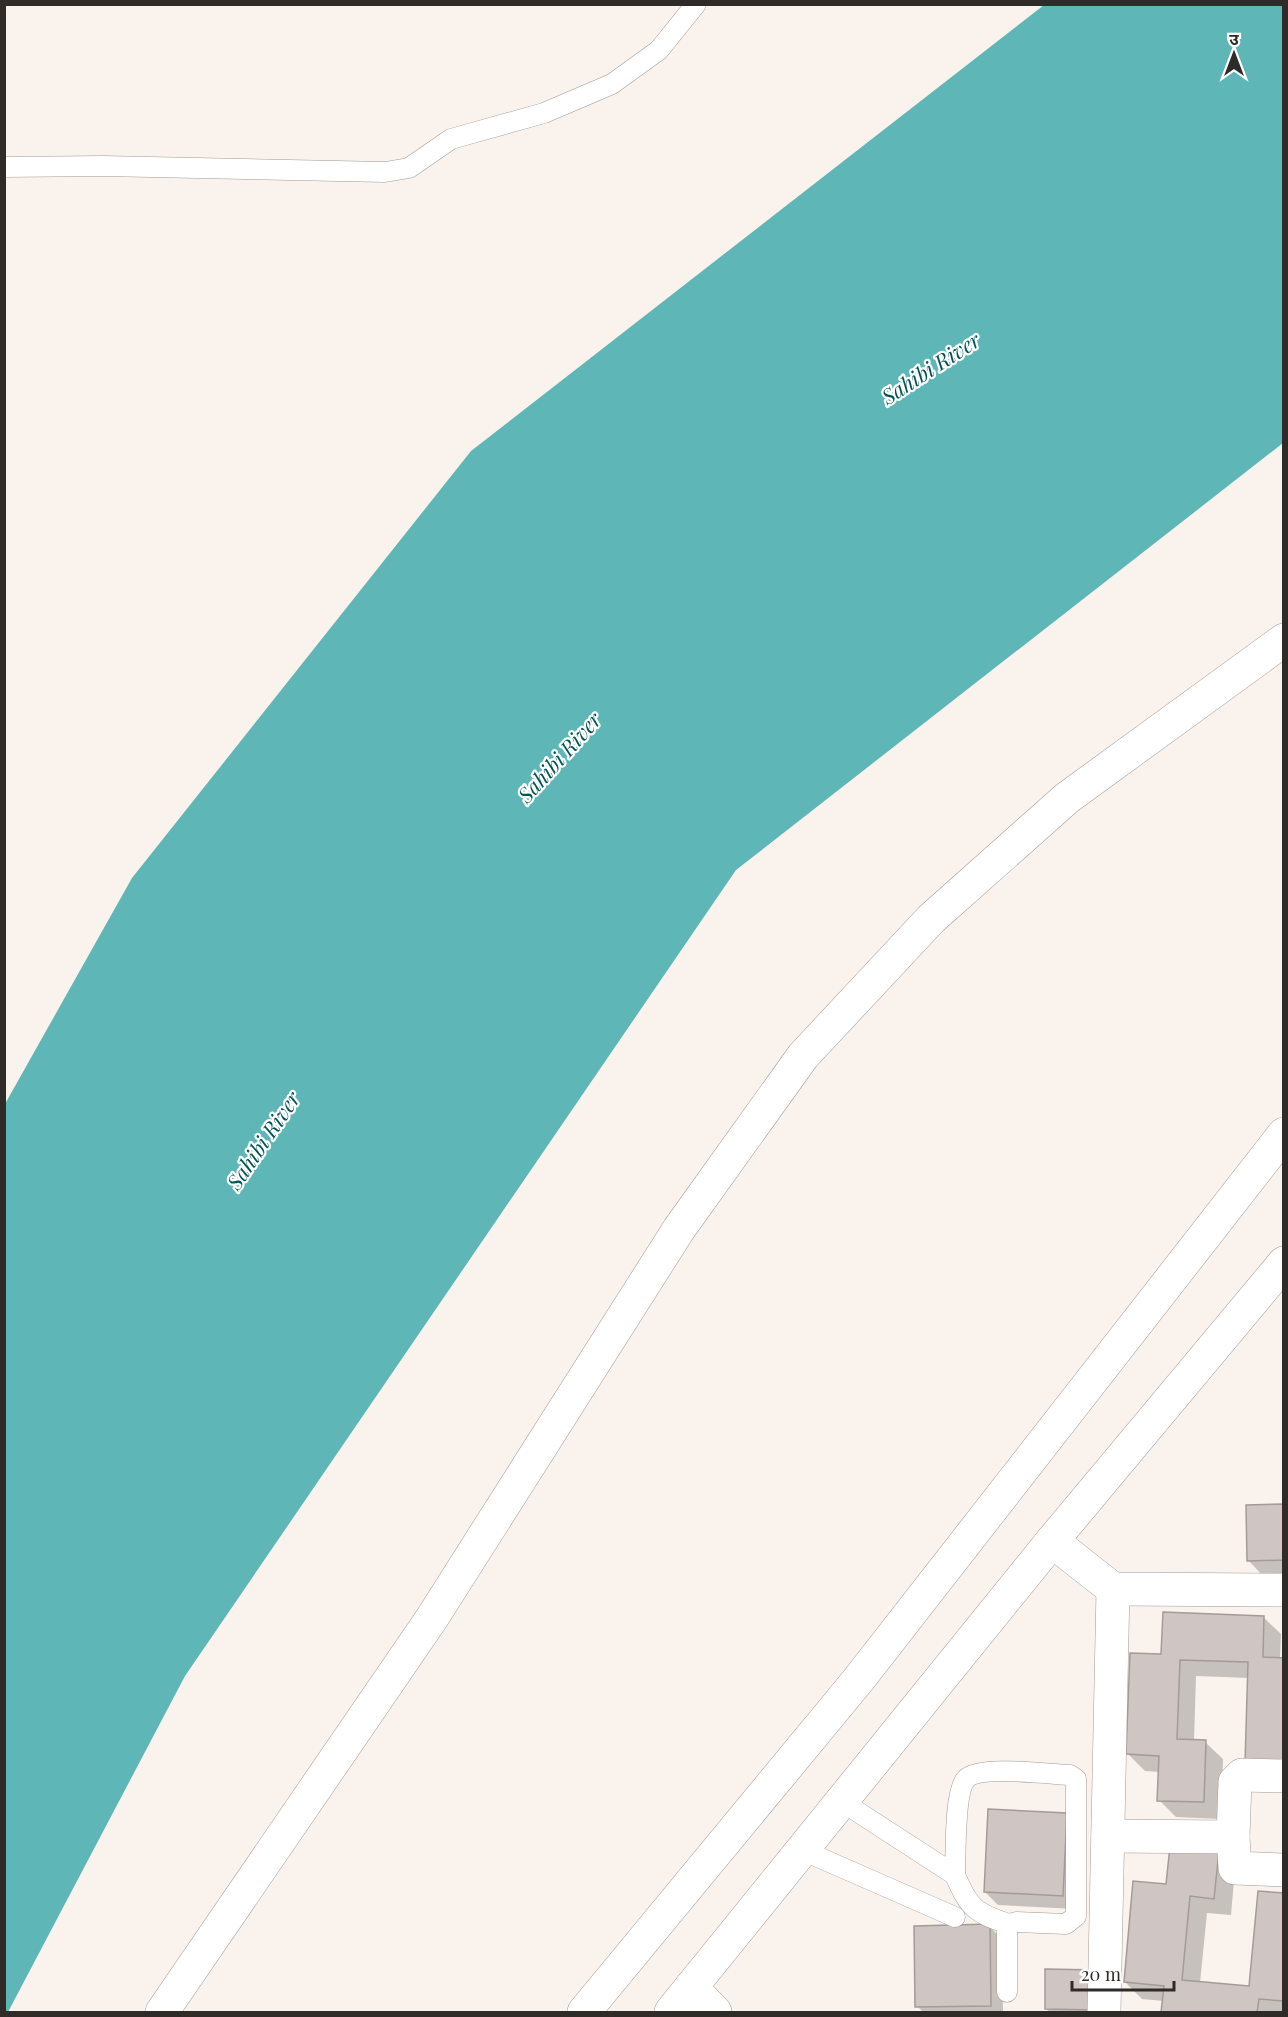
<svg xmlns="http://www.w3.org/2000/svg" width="1288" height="2017" viewBox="0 0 1288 2017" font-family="'Playfair Display','Noto Sans Devanagari',serif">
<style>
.water{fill:#5eb6b7}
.shadow{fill:#0003}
.building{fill:#cfc6c4;stroke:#a49b99;stroke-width:1.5}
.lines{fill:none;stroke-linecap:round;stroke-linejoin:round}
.service-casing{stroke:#a29b96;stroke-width:21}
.minor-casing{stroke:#a29b96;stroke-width:34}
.tertiary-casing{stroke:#a29b96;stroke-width:34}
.service{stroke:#fff;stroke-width:20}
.minor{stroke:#fff;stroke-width:33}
.tertiary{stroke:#fff;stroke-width:33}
.labels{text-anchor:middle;stroke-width:4.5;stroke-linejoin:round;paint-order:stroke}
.water-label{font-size:21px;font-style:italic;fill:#005455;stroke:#fff}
</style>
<rect width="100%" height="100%" fill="#f9f2ed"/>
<polygon class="water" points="1044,5 1283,5 1283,443 736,870 185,1676 8,2012 5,2012 5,1104 132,878 471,451"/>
<g class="shadow">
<polygon points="1284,1506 1284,1577 1265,1578 1248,1560"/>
<polygon points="1263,1617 1281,1634 1280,1659 1249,1678 1196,1676 1194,1741 1205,1742 1223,1759 1221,1819 1176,1817 1159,1800 1160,1772 1145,1771 1128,1754 1163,1656"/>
<polygon points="989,1811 1079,1828 1075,1909 998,1905 985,1892"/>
<polygon points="1218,1852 1235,1869 1231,1915 1207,1913 1200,1983 1250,1987 1284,1895 1284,2012 1163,2012 1164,2001 1142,1999 1125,1982 1168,1886"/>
<polygon points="989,1926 1002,1939 1003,2012 923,2012 917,2006"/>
<polygon points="1106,1980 1105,2012 1050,2012 1046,2009"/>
</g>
<g class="building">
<polygon points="1284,1504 1284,1560 1247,1561 1246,1505"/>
<polygon points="1163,1612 1264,1616 1263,1657 1284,1658 1284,1764 1245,1763 1248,1662 1180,1660 1177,1739 1206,1740 1204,1802 1157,1801 1159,1756 1126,1754 1130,1653 1161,1654"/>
<polygon points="988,1809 1067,1813 1063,1896 984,1892"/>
<polygon points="1170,1846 1219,1850 1214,1899 1190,1896 1182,1980 1249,1986 1258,1891 1284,1893 1284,2001 1259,1999 1257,2012 1161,2012 1164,1986 1124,1982 1133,1881 1166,1884"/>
<polygon points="990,1924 991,2006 915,2007 914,1926"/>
<polygon points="1045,1969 1098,1970 1097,2010 1045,2009"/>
</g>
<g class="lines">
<defs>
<g id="service">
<polyline points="4,167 103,166 385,172 409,168 451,139 544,113 612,84 659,50 696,4"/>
<path d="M841,1801L955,1875C956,1855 954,1792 966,1779C978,1765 1050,1774 1070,1775L1076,1779V1916L1066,1924L1016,1922L1009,1924L1007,1931V1992"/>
<polyline points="802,1850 955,1917"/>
<path d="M955,1875C969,1908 975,1913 1009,1924"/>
</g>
<g id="minor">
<polyline points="1052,1541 1113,1589 1284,1590"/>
<polyline points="1284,1776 1242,1775 1235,1782 1233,1837 1235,1868 1284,1870"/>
<polyline points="1108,1836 1233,1837"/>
<polyline points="691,1987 715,2012"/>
<polyline points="162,2012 432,1618 679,1229 803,1056 931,919 1067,798 1284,640"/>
<polyline points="1104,2012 1113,1589"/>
</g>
<g id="tertiary">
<polyline points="584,2012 859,1679 1284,1134"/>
<polyline points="671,2012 1052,1541 1284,1263"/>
</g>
</defs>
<use href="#service" class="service-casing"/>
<use href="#minor" class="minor-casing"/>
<use href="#tertiary" class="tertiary-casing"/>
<use href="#service" class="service"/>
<use href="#minor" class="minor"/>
<use href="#tertiary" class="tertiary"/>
</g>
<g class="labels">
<g class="water-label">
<text transform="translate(931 369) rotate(-33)" y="7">Sahibi River</text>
<text transform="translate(560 758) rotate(-48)" y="7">Sahibi River</text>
<text transform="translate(264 1141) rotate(-56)" y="7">Sahibi River</text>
</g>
</g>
<rect width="1288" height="2017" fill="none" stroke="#2e2b29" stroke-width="12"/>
<g transform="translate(1234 54)" stroke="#ffffff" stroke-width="4.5" paint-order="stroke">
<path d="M0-4.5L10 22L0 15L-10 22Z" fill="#2e2b29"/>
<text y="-9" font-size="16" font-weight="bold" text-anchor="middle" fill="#2e2b29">उ</text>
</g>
<path d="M1072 1981v9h102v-9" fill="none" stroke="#2e2b29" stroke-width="3"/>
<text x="1081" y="1981" font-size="18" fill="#2e2b29" stroke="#ffffff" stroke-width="4.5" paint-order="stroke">20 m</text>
</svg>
